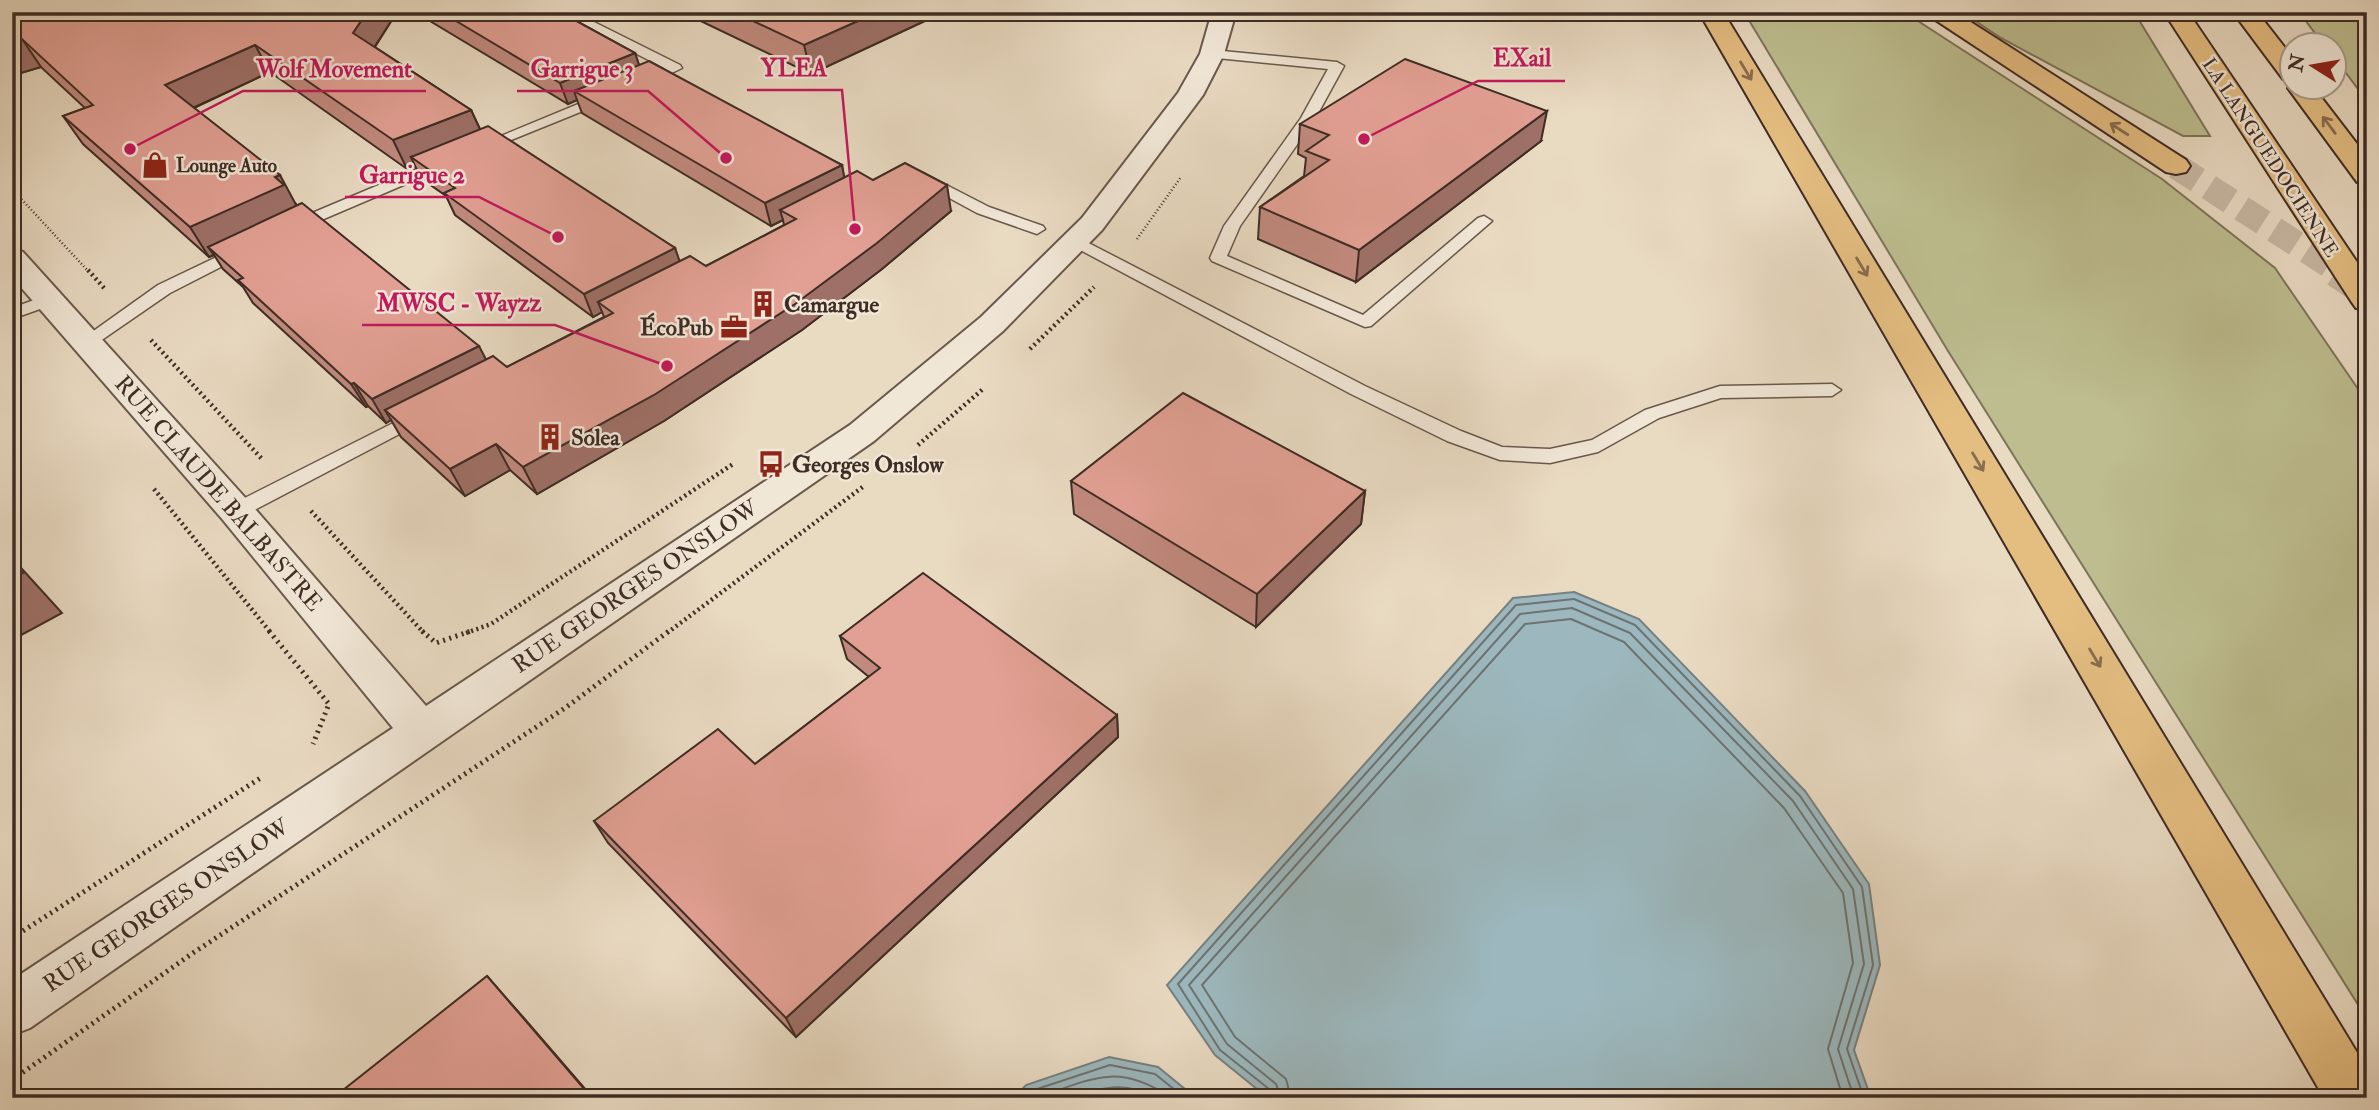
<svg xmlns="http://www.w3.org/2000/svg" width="2379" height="1110" viewBox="0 0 2379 1110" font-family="'IM FELL Double Pica',serif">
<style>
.green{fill:#bdbd8f;stroke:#7e745a;stroke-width:2}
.water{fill:#9cb8be;stroke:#768081;stroke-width:2}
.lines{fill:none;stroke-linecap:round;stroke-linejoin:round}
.shore{stroke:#6d7272;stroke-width:2}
.highway-tunnel-far1{stroke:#c7b7a3;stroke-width:26;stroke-dasharray:26 13;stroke-linecap:butt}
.highway-tunnel{stroke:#c7b7a3;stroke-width:35;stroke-dasharray:35 18;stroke-linecap:butt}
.lane-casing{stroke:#69584c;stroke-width:3}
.street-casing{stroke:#69584c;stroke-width:4}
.highway-casing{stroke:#3e2c25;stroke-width:4}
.path-far2{stroke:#3e2c25;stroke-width:2.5;stroke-dasharray:1 2.5;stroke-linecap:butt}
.path-far1{stroke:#3e2c25;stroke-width:4.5;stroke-dasharray:2 3.5;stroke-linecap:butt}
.path{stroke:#3e2c25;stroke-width:5;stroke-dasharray:2 4.5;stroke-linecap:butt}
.lane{fill:#f1e7d7;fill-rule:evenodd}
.street{fill:#f1e7d7;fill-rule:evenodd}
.highway{fill:#e4bd81;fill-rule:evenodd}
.wall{fill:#c28a7f;stroke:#3e2c25;stroke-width:2;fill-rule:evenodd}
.shaded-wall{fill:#9e7068;stroke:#3e2c25;stroke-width:2}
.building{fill:#e2a094;stroke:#3e2c25;stroke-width:2}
.oneway{stroke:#896d4e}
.labels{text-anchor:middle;stroke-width:5;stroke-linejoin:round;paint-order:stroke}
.far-street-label{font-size:19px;fill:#3e2c25;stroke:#f1e7d7}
.far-poi-label{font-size:19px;font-weight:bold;fill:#3e2c25;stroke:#f1e7d7;text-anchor:start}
.poi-label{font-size:23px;font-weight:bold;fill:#3e2c25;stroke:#f1e7d7;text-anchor:start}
.street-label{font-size:23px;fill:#3e2c25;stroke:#f1e7d7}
.leader{fill:none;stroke:#c2185b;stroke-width:2.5}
.callout-dot{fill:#c2185b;stroke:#f1e7d7;stroke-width:2.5}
.callout-label{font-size:24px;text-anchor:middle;font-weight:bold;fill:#c2185b;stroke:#f1e7d7;stroke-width:5;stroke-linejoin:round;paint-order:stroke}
</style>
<rect width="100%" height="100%" fill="#e9dac2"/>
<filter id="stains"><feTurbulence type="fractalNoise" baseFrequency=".00286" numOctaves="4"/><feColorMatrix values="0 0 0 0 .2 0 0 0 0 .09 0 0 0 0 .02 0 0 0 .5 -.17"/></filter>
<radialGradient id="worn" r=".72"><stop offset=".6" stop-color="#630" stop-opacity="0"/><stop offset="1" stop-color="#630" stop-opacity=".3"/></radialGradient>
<g class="green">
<polygon points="1744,12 1904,12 2162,179 2275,268 2367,402 2367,1019 1948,351"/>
<polygon points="1962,12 2134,12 2210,136 2183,136 2001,38"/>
<polygon points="2299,12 2367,13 2367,101 2334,57 2334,46 2324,45"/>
</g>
<g class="water">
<polygon points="1574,592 1639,619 1805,791 1869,884 1880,965 1854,1050 1871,1098 1268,1098 1215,1055 1167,985 1513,598"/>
<polygon points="1109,1057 1158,1067 1196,1098 1014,1098 1026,1085"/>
</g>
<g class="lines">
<g class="shore">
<polyline points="1024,1098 1031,1091 1110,1065 1155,1074 1185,1098"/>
<path d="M1038,1098C1092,1078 1119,1062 1171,1098"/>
<path d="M1071,1098C1100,1088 1126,1080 1154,1098"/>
<polyline points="1272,1098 1269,1089 1220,1050 1178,984 1516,605 1574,599 1635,625 1800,796 1862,887 1873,965 1847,1049 1864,1098"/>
<polyline points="1281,1098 1276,1084 1227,1044 1189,985 1520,614 1572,608 1630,633 1793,801 1853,889 1864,964 1838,1049 1854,1098"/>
<polyline points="1291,1098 1286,1079 1235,1037 1202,985 1525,624 1571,619 1624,642 1784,808 1843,893 1853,963 1828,1049 1843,1098"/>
</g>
<polyline class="highway-tunnel-far1" points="2176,166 2340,272"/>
<polyline class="highway-tunnel" points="2337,270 2367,290"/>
<defs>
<g id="lane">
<polygon points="580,15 680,65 682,68 647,85 637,85 637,79 664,68 575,22 574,19"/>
<polygon points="1212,50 1337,62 1344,66 1315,119 1240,226 1227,256 1363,315 1478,218 1484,216 1492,221 1371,326 1365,327 1212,261 1210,258 1224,226 1301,118 1328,69 1207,57 1205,54"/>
<polygon points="605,93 612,97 610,100 484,151 479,152 472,148"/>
<polygon points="443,158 451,163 448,166 298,230 286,230 284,227 286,224"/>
<polygon points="923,173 989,207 1043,226 1045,229 1037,234 977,213 918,181 915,178"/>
<polygon points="1075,236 1365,386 1461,431 1502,447 1550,449 1592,440 1645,410 1720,386 1832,384 1841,390 1832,396 1721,398 1659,418 1598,452 1550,463 1500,460 1447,441 1351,394 1069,244 1067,241 1069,238"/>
<polygon points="244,244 252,249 250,252 170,293 93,346 81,346 78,342 158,285"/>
<polygon points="48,295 57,300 54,304 12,319 12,308"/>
<polygon points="421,409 428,411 430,415 428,419 243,516 236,518 229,516 226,511 229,506"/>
</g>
<polygon id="street" points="1212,12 1236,12 1224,54 1203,95 1102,230 1003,331 874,441 30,1028 12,1035 12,980 393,728 223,520 12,277 12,249 23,252 249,502 426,706 850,425 981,317 1082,218 1178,93 1200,54"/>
<g id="highway">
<polygon points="1699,12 1723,12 2367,1069 2367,1098 2324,1098"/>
<polygon points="1927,12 1955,12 2186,160 2190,166 2186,172 2176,174 2166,172 1931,17"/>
<polygon points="2164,12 2188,12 2367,277 2367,310 2356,308 2351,301"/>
<polygon points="2233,12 2257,12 2292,57 2292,81 2283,79"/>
<polygon points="2292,83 2292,88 2314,88 2367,157 2367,184 2357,182 2288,88"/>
</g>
</defs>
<use href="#lane" class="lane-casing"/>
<use href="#street" class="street-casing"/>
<use href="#highway" class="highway-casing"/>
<g class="path-far2">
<polyline points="12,189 89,272"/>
<polyline points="1137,239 1181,177"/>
</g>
<g class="path-far1">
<polyline points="88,270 105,289"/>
<polyline points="151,340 262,459"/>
<polyline points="1030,349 1094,287"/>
<polyline points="918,445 983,389"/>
<polyline points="154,489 271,633"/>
<polyline points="311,511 424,633"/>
<polyline points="466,633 491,624 733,464"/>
<polyline points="667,633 864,486"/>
</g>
<g class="path">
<polyline points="269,631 329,704 313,744"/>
<polyline points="422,631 436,643 471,631"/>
<polyline points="12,938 262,777"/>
<polyline points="12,1080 193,953 565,708 669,631"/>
</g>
<use href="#lane" class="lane"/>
<use href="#street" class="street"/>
<use href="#highway" class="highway"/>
</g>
<g class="wall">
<path d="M12,12L294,14L298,12H394L395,15L375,47L471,110L480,129L675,248L679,261L706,266L784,225L783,220L771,226L582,113L577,100L568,104L415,12H560L635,53L639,65L842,165L844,177L873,180L951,211L882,269L802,330L664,421L537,494L510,470L465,496L401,437L391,420L386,423L368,406L366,407L253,303L243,287L223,269L214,255L209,257L83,144L63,116L85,108L41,67L14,75L12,74ZM270,72L407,169L415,166L422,179L446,196L455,215L593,317L602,312L604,317L507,367L485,359L296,205V204L194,108Z"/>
<polygon points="682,12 944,12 811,74"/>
<polygon points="1300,124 1541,141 1356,282 1258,239 1260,207 1304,176 1306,158 1298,154"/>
<polygon points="1071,481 1365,491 1361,524 1256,627 1074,514"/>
<polygon points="840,636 1117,715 1118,737 796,1037 608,843 594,821 755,764 869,677 847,659"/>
</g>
<g class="shaded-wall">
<polygon points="367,12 394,12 395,15 366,60 353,33"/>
<polygon points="878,12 944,12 811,74 804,45"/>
<polygon points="22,39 41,67 14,75 12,73 12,42"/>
<polygon points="255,45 270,72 182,113 165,85"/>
<polygon points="635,53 642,74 574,91 577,100 568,104 560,83"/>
<polygon points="471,110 484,138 411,157 415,166 407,169 393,140"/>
<polygon points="1547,111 1541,141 1356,282 1359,250"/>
<polygon points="842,165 846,187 780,210 783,220 771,226 765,203"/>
<polygon points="280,175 301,214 208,247 214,255 209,257 190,227"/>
<polygon points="947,185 951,211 882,269 802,330 664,421 537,494 523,467"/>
<polygon points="675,248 683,271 598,302 602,312 593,317 584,294"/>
<polygon points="479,346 491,369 385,410 391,420 386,423 372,399"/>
<polygon points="354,383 368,406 366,407 351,384"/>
<polygon points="496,444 510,470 465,496 450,469"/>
<polygon points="1365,491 1361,524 1256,627 1257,594"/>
<polygon points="12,558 62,613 12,640"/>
<polygon points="1117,715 1118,737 796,1037 786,1018"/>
<polygon points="487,976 523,1017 593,1098 592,1098"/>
</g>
<g class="building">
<polygon points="12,12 292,12 294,14 298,12 367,12 353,33 471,110 393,140 255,45 165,85 280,175 275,177 284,185 190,227 63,116 93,105 22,39 12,42"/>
<polygon points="441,12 560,12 635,53 560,83"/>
<polygon points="734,12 878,12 804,45"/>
<polygon points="1405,59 1547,111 1359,250 1260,207 1329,160 1306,151 1329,135 1300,124"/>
<polygon points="649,61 842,165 765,203 574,91"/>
<polygon points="488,126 675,248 584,294 444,193 455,188 411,157"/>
<polygon points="905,163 947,185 877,243 795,304 654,395 523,467 496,444 450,469 385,410 493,356 507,367 613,313 598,302 690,256 706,266 796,219 780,210 857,171 873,180"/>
<polygon points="302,203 479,346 372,399 354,383 351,384 238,280 243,278 208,247"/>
<polygon points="1183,393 1365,491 1257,594 1071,481"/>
<polygon points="12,562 23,573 12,579"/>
<polygon points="923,573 1117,715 786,1018 594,821 718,729 755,764 880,668 840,636"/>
<polygon points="487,976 592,1098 333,1098"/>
</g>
<defs><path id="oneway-shaft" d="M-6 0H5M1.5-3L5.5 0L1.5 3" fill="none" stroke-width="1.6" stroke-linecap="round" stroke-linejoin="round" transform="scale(1.75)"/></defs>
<g class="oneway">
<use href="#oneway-shaft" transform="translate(1746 71) rotate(59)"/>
<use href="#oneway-shaft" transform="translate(2329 125) rotate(-127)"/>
<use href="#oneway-shaft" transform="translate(2119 129) rotate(-147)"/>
<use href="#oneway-shaft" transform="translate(1862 267) rotate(59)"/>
<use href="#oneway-shaft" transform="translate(1978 462) rotate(59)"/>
<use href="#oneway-shaft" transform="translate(2095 658) rotate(59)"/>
</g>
<defs>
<symbol id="shop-bare" viewBox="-9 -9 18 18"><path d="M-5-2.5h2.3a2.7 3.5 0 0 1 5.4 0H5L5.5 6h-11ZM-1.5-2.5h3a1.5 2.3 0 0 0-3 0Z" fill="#8f2418" stroke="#f1e7d7" stroke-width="2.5" paint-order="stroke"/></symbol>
<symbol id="building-bare" viewBox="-9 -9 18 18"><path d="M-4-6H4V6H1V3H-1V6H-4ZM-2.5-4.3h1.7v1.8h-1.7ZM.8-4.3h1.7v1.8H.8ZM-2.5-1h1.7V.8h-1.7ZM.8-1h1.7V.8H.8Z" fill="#8f2418" stroke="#f1e7d7" stroke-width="2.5" paint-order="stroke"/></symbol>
<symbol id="office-bare" viewBox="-9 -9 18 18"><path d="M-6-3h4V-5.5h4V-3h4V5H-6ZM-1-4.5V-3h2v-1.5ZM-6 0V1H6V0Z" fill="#8f2418" stroke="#f1e7d7" stroke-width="2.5" paint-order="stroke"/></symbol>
<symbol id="bus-bare" viewBox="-9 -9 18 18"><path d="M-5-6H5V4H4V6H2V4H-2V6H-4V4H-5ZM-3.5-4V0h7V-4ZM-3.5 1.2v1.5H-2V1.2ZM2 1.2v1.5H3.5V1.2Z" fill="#8f2418" stroke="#f1e7d7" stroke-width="2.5" paint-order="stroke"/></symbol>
</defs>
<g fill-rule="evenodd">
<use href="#shop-bare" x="136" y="146" width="38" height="38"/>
<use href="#building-bare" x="744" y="285" width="38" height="38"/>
<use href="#office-bare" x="715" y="308" width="38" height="38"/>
<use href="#building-bare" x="531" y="418" width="38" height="38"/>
<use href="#bus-bare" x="752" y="445" width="38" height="38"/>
</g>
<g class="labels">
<g class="far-street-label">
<text transform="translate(2271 157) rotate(57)" y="7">LA LANGUEDOCIENNE</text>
</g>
<g class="far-poi-label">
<text x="176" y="172">Lounge Auto</text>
</g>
<g class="poi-label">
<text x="784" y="312">Camargue</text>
<text x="713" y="335" text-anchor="end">ÉcoPub</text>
<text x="571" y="445">Solea</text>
<text x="792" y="472">Georges Onslow</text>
</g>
<g class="street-label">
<text transform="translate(219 493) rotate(49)" y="8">RUE CLAUDE BALBASTRE</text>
<text transform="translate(635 586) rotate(-34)" y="8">RUE GEORGES ONSLOW</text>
<text transform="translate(166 905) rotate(-34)" y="8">RUE GEORGES ONSLOW</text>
</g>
</g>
<path class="leader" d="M1364 139L1478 81H1565M855 229L842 90H747M726 158L648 91H517M130 149L243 91H426M558 237L479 197H345M667 366L555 325H362"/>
<g class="callout-dot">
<circle cx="1364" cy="139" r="7"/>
<circle cx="855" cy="229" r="7"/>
<circle cx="726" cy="158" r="7"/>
<circle cx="130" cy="149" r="7"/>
<circle cx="558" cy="237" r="7"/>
<circle cx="667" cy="366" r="7"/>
</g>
<g class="callout-label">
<text x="1522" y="66">EXail</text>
<text x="794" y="76">YLEA</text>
<text x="582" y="77">Garrigue 3</text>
<text x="334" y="77">Wolf Movement</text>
<text x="412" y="183">Garrigue 2</text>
<text x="459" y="311">MWSC - Wayzz</text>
</g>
<rect width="2379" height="1110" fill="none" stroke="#e9dac2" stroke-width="42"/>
<rect x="14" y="14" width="2351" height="1082" fill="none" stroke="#3e2c25" stroke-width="3.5"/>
<rect x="21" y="21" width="2337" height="1068" fill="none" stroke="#3e2c25" stroke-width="2"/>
<g transform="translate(2313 66) rotate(281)"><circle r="33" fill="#f1e7d7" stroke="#a99c90" stroke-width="2"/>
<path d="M0-5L12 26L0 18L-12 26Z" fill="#8f2418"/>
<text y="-10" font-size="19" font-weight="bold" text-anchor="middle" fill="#3e2c25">N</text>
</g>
<rect width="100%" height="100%" filter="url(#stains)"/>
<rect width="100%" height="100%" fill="url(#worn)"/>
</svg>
